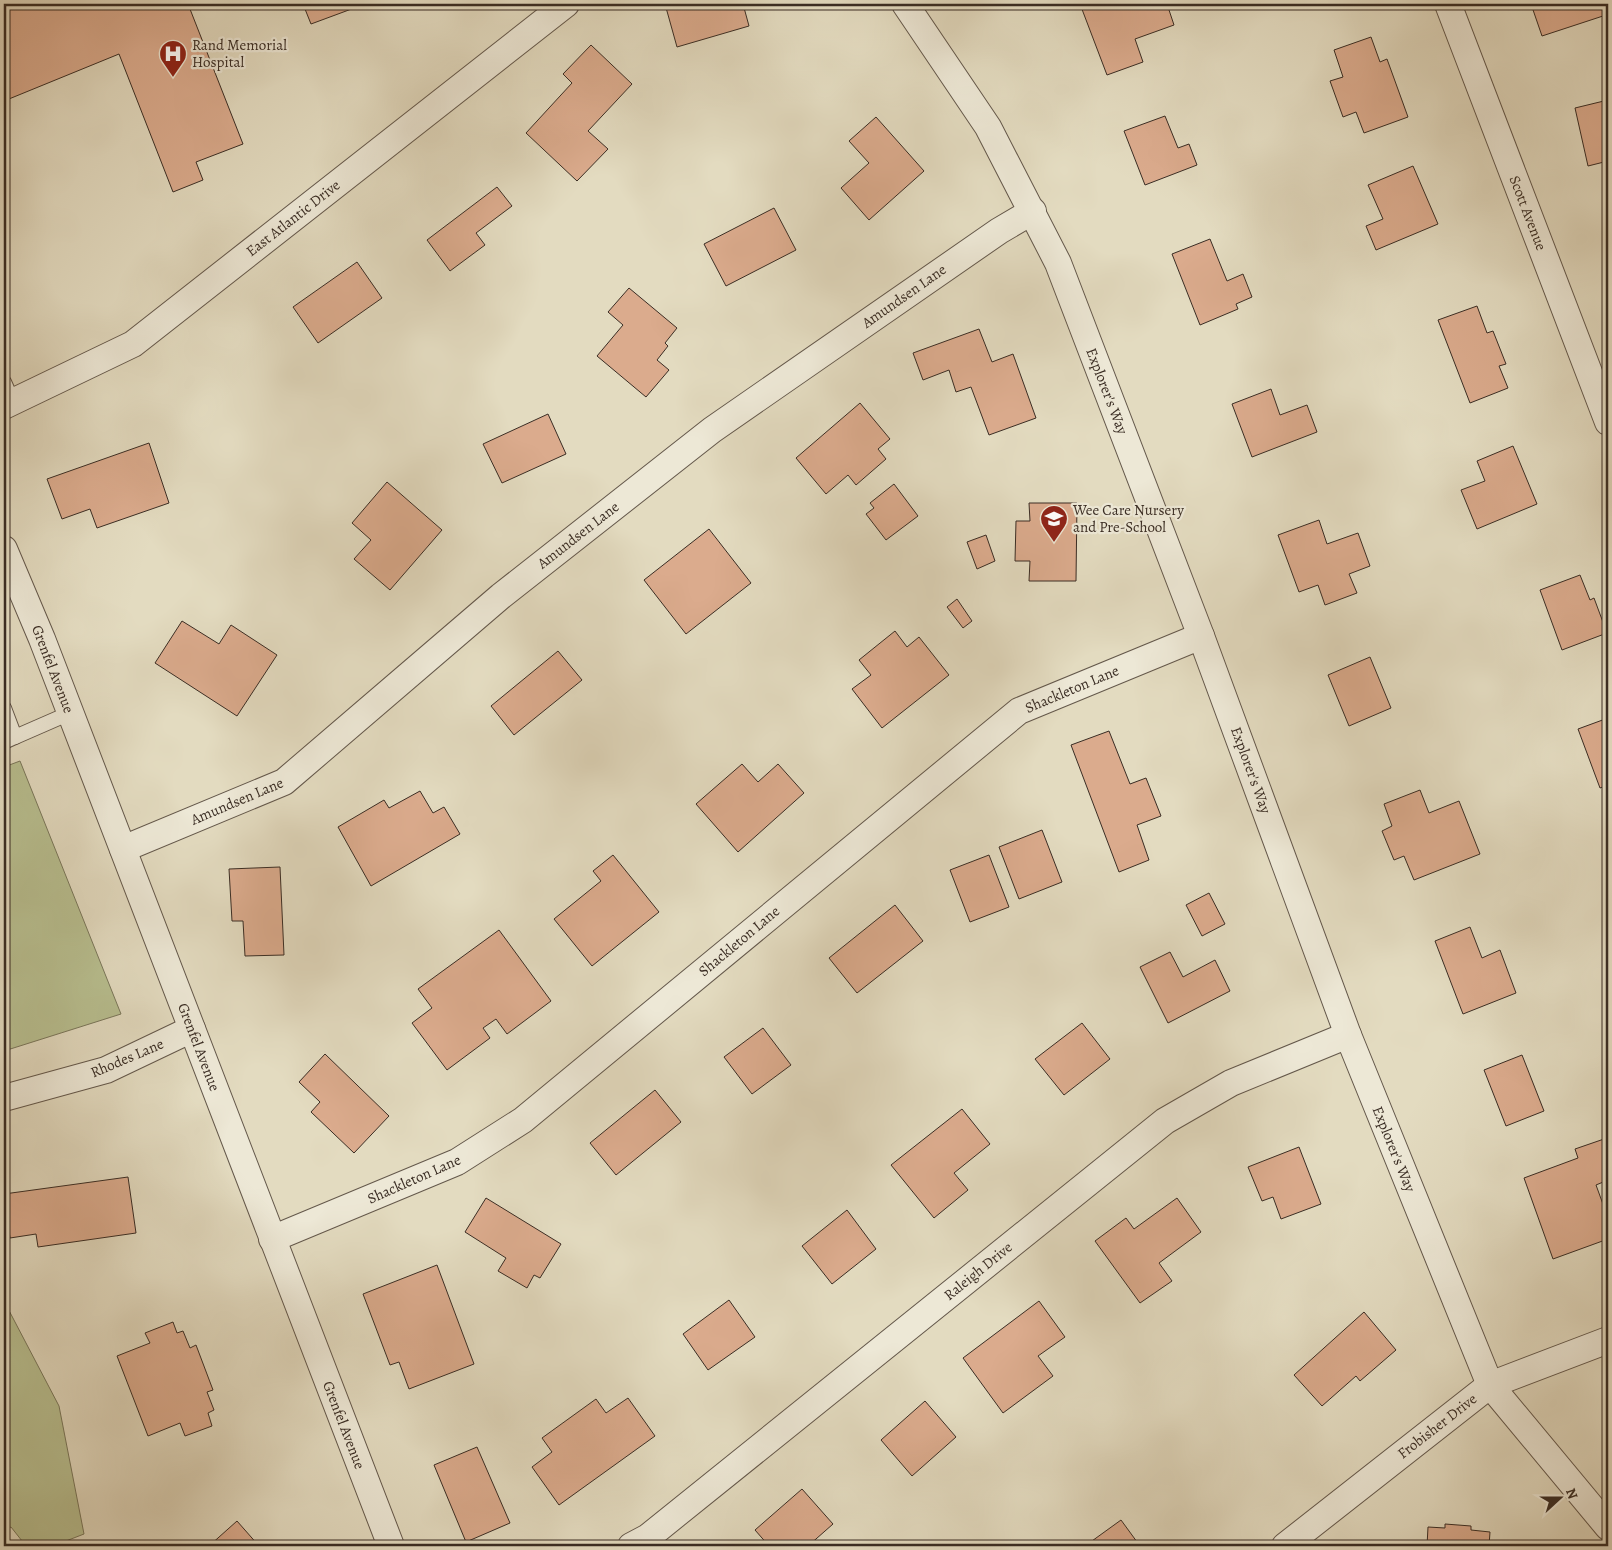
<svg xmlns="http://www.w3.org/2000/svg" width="1612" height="1550" viewBox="0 0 1612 1550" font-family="Alegreya,serif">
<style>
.green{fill:#b8bf90;stroke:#79765a}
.building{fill:#dbab8d;stroke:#3a2d24}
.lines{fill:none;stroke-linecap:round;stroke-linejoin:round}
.lane-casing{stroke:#64584b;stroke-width:16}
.street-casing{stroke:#64584b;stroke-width:28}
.lane{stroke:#ede8d6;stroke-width:14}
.street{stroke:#ede8d6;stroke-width:26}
.labels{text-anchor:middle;stroke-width:4.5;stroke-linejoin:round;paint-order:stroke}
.poi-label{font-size:15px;fill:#3a2d24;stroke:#ede8d6;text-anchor:start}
.street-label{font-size:15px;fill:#3a2d24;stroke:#ede8d6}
</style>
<rect width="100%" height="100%" fill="#e3dbc0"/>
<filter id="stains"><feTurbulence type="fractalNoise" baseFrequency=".004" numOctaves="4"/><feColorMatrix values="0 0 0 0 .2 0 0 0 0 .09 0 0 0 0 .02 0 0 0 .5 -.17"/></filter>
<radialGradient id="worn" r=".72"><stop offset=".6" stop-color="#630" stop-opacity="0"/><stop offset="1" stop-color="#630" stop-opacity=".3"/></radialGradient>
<g class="green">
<polygon points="20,761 121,1014 4,1051 4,767"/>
<polygon points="4,1301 59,1406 84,1534 53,1546 26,1546 11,1527 4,1530"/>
</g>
<g class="building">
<polygon points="4,4 188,4 243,144 196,162 203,180 173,192 119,54 4,101"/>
<polygon points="303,4 365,4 311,24"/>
<polygon points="665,4 743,4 749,26 677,47"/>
<polygon points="1080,4 1122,4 1123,7 1131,4 1167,4 1174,25 1135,39 1143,62 1107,75"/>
<polygon points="1531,4 1603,4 1606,15 1542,36"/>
<polygon points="1371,37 1380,62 1387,59 1408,117 1364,133 1356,112 1343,117 1330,81 1343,77 1334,50"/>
<polygon points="591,45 632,84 588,131 608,149 577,181 526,133 572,83 563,74"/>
<polygon points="1608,100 1608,161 1588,166 1575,108"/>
<polygon points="1165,116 1178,148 1189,144 1197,165 1145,185 1124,131"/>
<polygon points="876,117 924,171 869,220 841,188 869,163 849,141"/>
<polygon points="1413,166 1438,224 1376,250 1366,226 1383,219 1368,185"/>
<polygon points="497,187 512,206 476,233 485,245 450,271 427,240"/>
<polygon points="774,208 796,250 726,286 704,244"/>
<polygon points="1210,239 1227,281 1243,274 1252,297 1236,304 1238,309 1200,325 1172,254"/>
<polygon points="357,262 382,298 318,343 293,307"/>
<polygon points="629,288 677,328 665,343 668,346 657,360 669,370 646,397 597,356 623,325 608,312"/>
<polygon points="1477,306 1487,333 1493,331 1506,364 1499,366 1508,388 1470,403 1438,320"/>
<polygon points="979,329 992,362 1013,354 1036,418 989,435 971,387 956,392 949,370 923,380 913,353"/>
<polygon points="1271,389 1280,415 1307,405 1317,432 1252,457 1232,404"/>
<polygon points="860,403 890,439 878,449 886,459 856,485 848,475 826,494 796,458"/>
<polygon points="548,414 566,454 502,483 483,444"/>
<polygon points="149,443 169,503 97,528 90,509 62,519 47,479"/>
<polygon points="1513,446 1537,504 1477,529 1461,490 1485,481 1477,461"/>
<polygon points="387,482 442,530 390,590 354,559 371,540 352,523"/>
<polygon points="894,484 918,516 886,540 866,514 874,508 870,503"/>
<polygon points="1029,503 1077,503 1076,581 1029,581 1030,561 1015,561 1016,521 1030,521"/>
<polygon points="1319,520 1327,544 1358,533 1370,566 1349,574 1357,593 1325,605 1318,585 1299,592 1278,535"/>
<polygon points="709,529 751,583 686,634 644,580"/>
<polygon points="986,535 995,561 977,569 967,542"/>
<polygon points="1580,575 1590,600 1594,598 1607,633 1562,650 1540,590"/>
<polygon points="957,599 972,621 963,628 947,607"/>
<polygon points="182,621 219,644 231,625 277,655 237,716 155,663"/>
<polygon points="895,631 907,647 919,637 949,675 882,728 852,689 871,675 859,660"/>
<polygon points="558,651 582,680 514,735 491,706"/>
<polygon points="1370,657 1391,708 1349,726 1328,675"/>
<polygon points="1608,718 1608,785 1600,788 1578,729"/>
<polygon points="1109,731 1130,784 1146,778 1161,816 1137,825 1149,860 1119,872 1071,745"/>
<polygon points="742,764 758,782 778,764 804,793 738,852 696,804"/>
<polygon points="1420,790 1429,813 1459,801 1480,854 1414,880 1404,856 1394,860 1382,831 1392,826 1384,804"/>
<polygon points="420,791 433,813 444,807 460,834 371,886 338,827 384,800 389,808"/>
<polygon points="1042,830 1062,882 1019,899 999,847"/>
<polygon points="613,855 659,912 592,966 554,919 601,881 593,871"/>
<polygon points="989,855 1009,907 970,922 950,870"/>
<polygon points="280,867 284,955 245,956 243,921 232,921 229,869"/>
<polygon points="1209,893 1225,924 1202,936 1186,905"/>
<polygon points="895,905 923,941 857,993 829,958"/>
<polygon points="1470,927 1482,958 1500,950 1516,993 1463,1014 1435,941"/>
<polygon points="499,930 551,1001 507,1034 496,1019 483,1028 490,1038 447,1070 412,1023 432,1008 418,989"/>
<polygon points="1170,952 1183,977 1215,960 1230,991 1168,1023 1140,967"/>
<polygon points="1082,1023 1110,1059 1064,1095 1035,1059"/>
<polygon points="763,1028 791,1065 752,1094 724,1057"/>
<polygon points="325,1054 389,1116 354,1153 311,1112 320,1102 299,1082"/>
<polygon points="1522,1055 1544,1111 1506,1126 1484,1070"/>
<polygon points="655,1090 681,1122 616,1175 590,1143"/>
<polygon points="962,1109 990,1144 954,1173 968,1190 934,1218 891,1165"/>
<polygon points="1604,1139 1608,1149 1608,1180 1596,1185 1608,1218 1608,1239 1553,1259 1524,1178 1578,1158 1575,1149"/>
<polygon points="1299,1147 1321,1204 1281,1219 1273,1197 1262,1201 1248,1167"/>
<polygon points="128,1177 136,1233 38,1247 36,1234 10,1238 4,1194"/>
<polygon points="486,1198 561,1244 540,1278 534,1275 527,1288 498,1271 506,1258 465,1232"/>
<polygon points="1177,1198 1201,1232 1159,1263 1172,1281 1140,1303 1095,1241 1126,1218 1134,1229"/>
<polygon points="847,1210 876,1249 832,1284 802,1246"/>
<polygon points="437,1265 474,1364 409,1389 399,1362 390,1365 363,1294"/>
<polygon points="729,1300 755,1337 708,1370 683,1334"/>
<polygon points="1039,1301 1065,1337 1038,1356 1053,1376 1003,1413 963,1358"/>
<polygon points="1364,1312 1396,1350 1360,1381 1356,1376 1322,1406 1294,1375"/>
<polygon points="173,1322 177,1333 183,1331 190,1348 196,1345 213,1390 207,1392 214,1410 208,1413 212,1426 185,1436 180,1423 148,1436 117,1356 150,1343 145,1333"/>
<polygon points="628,1398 655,1436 559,1505 532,1467 552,1452 542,1438 596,1399 606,1413"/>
<polygon points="925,1401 956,1437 912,1476 881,1440"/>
<polygon points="477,1447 510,1523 466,1542 434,1465"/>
<polygon points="802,1489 833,1524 808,1546 769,1546 755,1530"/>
<polygon points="1121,1520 1140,1546 1085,1546"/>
<polygon points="237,1521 259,1546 209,1546"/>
<polygon points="1445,1524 1471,1526 1471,1530 1490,1532 1489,1546 1427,1546 1428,1527 1445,1528"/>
</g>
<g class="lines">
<defs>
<g id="lane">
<polyline points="4,382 13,402"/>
<polyline points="4,708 15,737 4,742"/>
<polyline points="15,737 70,713"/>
</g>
<g id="street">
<polyline points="905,4 988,127 1058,263 1201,636 1348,1035 1490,1385 1608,1527"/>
<polyline points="1448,4 1608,422"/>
<polyline points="4,406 133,344 566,4"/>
<polyline points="4,549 42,639 391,1546"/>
<polyline points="123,849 284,782 501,596 712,430 999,231 1033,211"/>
<polyline points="4,1098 106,1070 192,1029"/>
<polyline points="272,1239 457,1162 523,1120 1019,711 1201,636"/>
<polyline points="631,1546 648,1537 1165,1121 1231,1083 1348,1035"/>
<polyline points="1285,1546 1490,1385 1608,1340"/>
</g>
</defs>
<use href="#lane" class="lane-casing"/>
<use href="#street" class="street-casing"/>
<use href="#lane" class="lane"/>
<use href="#street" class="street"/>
</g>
<defs>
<symbol id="hospital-pin" viewBox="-11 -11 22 30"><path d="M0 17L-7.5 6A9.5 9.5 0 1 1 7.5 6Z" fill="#8f2418" stroke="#ede8d6"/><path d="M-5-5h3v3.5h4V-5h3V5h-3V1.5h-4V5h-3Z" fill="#fff"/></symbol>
<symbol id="school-pin" viewBox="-11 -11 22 30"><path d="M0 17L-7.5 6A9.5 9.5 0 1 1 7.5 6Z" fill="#8f2418" stroke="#ede8d6"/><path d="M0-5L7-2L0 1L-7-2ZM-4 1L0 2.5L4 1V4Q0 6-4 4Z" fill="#fff"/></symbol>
</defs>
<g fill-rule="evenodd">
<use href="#hospital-pin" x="157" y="38" width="32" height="43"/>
<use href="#school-pin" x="1038" y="503" width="32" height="43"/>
</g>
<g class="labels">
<g class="poi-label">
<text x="192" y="50">Rand Memorial<tspan x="192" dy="17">Hospital</tspan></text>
<text x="1073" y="515">Wee Care Nursery<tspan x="1073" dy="17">and Pre-School</tspan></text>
</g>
<g class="street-label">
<text transform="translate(1528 213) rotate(69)" y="5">Scott Avenue</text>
<text transform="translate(293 218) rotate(-38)" y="5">East Atlantic Drive</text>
<text transform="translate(904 296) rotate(-35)" y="5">Amundsen Lane</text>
<text transform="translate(1107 391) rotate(69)" y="5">Explorer's Way</text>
<text transform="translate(578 535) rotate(-38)" y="5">Amundsen Lane</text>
<text transform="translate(53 669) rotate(69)" y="5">Grenfel Avenue</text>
<text transform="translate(1072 689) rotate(-23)" y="5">Shackleton Lane</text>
<text transform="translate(1251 770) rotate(70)" y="5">Explorer's Way</text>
<text transform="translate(237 801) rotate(-23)" y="5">Amundsen Lane</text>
<text transform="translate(739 941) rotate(-40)" y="5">Shackleton Lane</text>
<text transform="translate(199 1047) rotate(69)" y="5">Grenfel Avenue</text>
<text transform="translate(127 1058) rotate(-23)" y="5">Rhodes Lane</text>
<text transform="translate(1394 1149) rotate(68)" y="5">Explorer's Way</text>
<text transform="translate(414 1179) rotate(-24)" y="5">Shackleton Lane</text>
<text transform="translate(978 1271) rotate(-39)" y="5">Raleigh Drive</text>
<text transform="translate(344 1425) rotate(69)" y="5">Grenfel Avenue</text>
<text transform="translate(1437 1426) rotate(-38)" y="5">Frobisher Drive</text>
</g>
</g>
<rect width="1612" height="1550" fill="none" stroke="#e3dbc0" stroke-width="20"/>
<rect x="5" y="5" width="1602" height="1540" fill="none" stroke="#3a2d24" stroke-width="2.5"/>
<rect x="10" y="10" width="1592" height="1530" fill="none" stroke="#3a2d24"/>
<g transform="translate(1560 1498) rotate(69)" stroke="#ede8d6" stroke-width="4" paint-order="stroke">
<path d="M0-4L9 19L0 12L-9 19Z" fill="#3a2d24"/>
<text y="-8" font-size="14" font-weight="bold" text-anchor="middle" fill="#3a2d24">N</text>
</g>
<rect width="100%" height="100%" filter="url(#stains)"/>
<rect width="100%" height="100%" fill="url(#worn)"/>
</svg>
